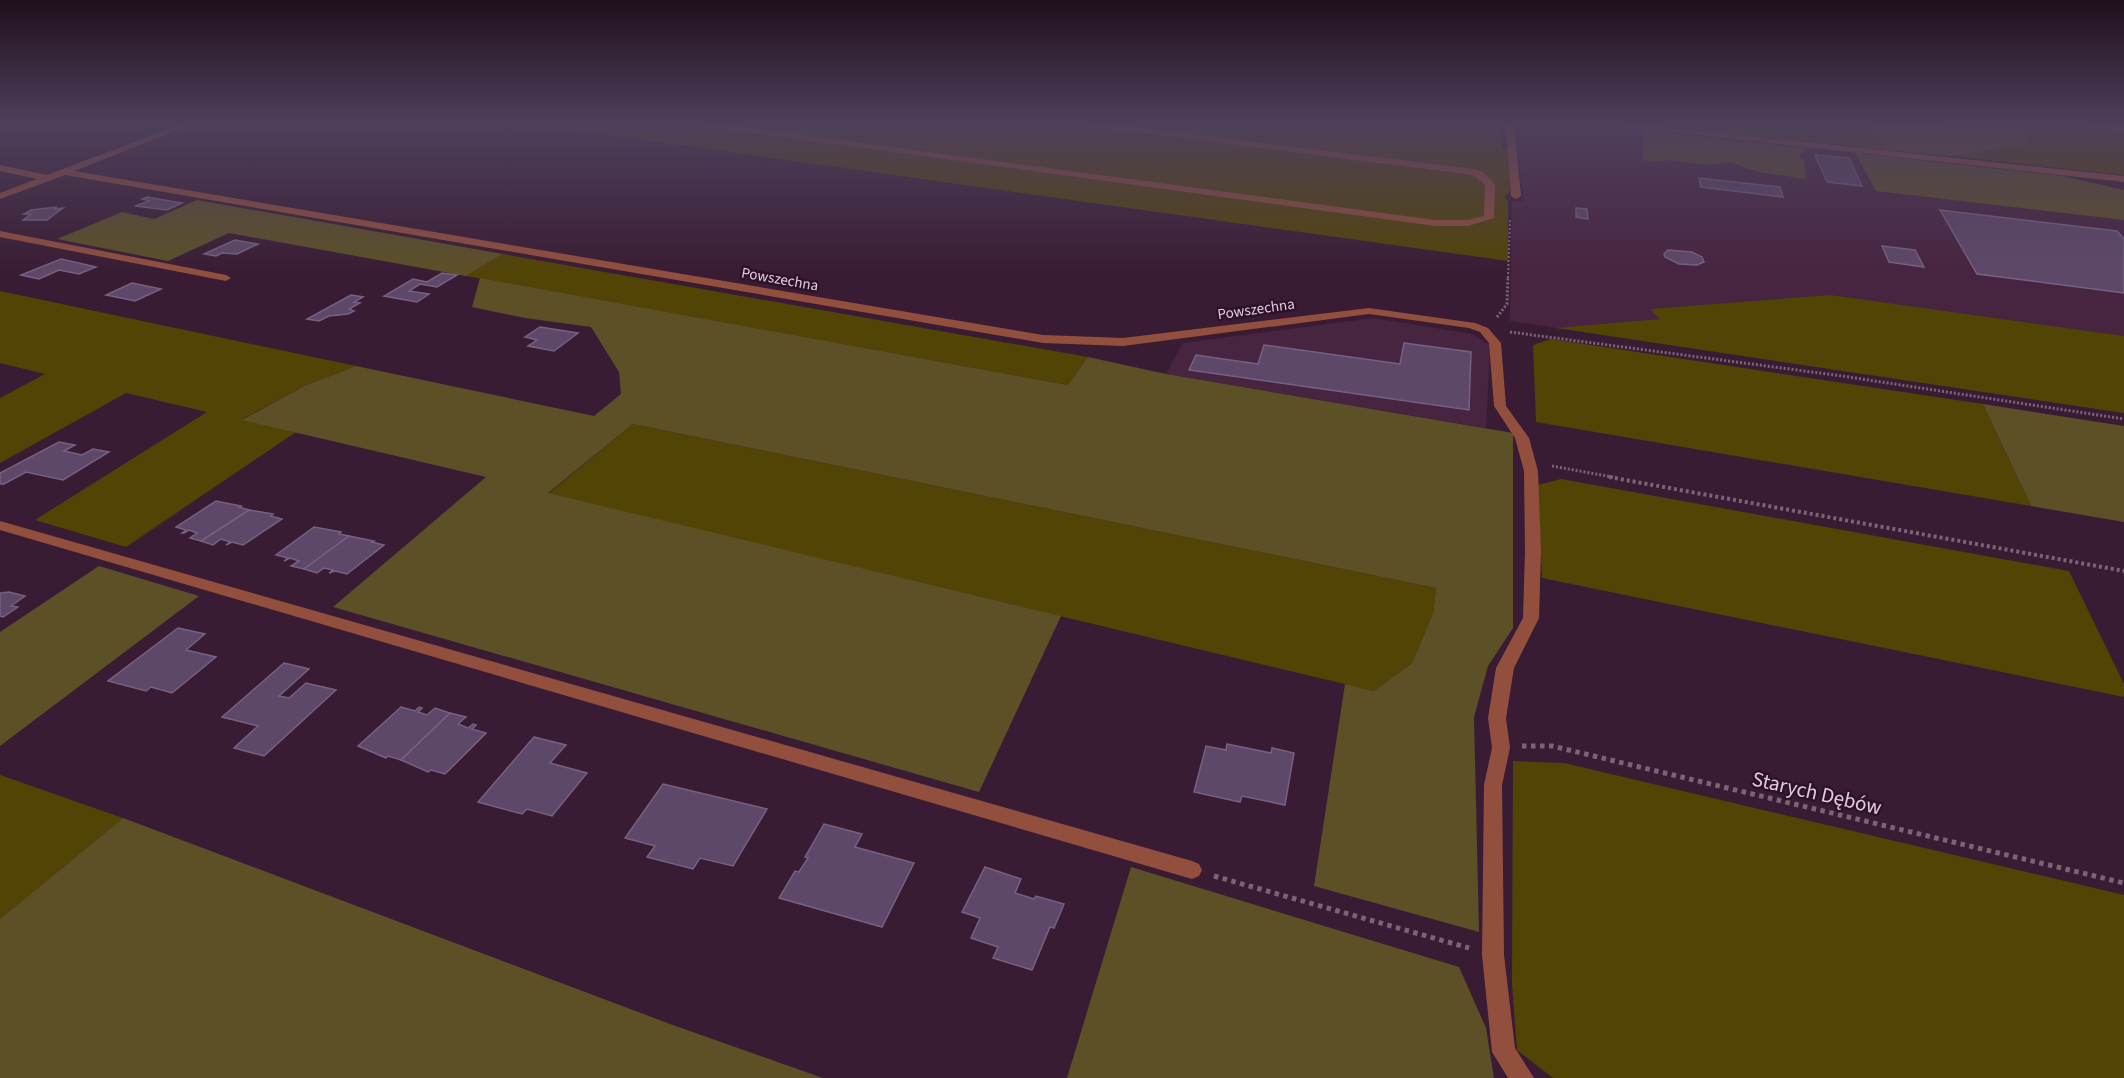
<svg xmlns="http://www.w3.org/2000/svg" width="2124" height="1078" viewBox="0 0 2124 1078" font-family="'Source Sans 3',sans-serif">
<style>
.built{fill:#472440}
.green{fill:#524405}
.forest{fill:#5c5027}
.building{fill:#5e4869;stroke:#776182;stroke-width:1.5}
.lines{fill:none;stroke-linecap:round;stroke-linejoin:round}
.path-far3{stroke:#7c6377;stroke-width:2;stroke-dasharray:2 2;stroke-linecap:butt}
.path-far2{stroke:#7c6377;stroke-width:3;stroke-dasharray:2 2;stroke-linecap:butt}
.path-far1{stroke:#7c6377;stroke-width:4;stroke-dasharray:3 3;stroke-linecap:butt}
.path{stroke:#7c6377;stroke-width:5;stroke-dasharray:4.5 4.5;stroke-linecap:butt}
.minor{fill:#934f3e;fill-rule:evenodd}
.labels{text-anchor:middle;stroke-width:5;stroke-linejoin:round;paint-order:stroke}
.far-street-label{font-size:15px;fill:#e0ccdb;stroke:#2e1229}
.near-street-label{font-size:21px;fill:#e0ccdb;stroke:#2e1229}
</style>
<rect width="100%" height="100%" fill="#391c33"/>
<g class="built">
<polygon points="1518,123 1575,123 1855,153 1876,191 2124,220 2124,413 1510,321 1512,201 1524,201 1518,150"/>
<polygon points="1374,318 1472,334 1490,345 1486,428 1166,374 1183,343"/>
</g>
<g class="green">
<polygon points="522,123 1501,123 1502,149 1509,149 1510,192 1504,197 1508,201 1508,261"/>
<polygon points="1634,123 1871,123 1885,150"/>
<polygon points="1913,123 2043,123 2124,131 2124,175 1951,156 2019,146 2025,134"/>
<polygon points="503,254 1088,357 1068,385 466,276"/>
<polygon points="0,291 356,366 304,386 243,419 296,432 126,547 35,520 207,412 126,393 0,463 0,398 45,374 0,363"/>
<polygon points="1830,295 2124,336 2124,413 1556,328 1660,319 1650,309"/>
<polygon points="1551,339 1983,404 2031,506 1536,422 1533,345"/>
<polygon points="633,424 1436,588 1433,613 1412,663 1374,691 548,494"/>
<polygon points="1561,479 2069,571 2124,684 2124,697 1542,578 1538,485"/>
<polygon points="1513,761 1564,763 2124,895 2124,1078 1553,1078 1517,1050 1512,984"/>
<polygon points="0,775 123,818 0,919"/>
</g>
<g class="forest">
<polygon points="1871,123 1913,123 2025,134 2030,139 2019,146 1951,156 1885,150"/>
<polygon points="1643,130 1806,148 1799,157 1804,161 1806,179 1759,172 1728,162 1706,165 1669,160 1650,162 1643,159"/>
<polygon points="1855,153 2063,176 2124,190 2124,220 1876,191"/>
<polygon points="197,200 503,254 466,276 229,233 168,261 57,239 122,212 154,219"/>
<polygon points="480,278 1068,385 1088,357 1166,374 1513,433 1513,628 1488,666 1474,717 1479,932 1314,886 1345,684 1374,691 1412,663 1433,613 1436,588 633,424 548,493 1061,616 979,792 333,607 486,477 242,420 304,386 356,366 594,416 621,394 619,372 591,327 525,318 472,307"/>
<polygon points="1983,404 2124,426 2124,522 2031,506"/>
<polygon points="99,566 199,596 0,746 0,632"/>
<polygon points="123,818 670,1024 823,1078 0,1078 0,919"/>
<polygon points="1131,867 1459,967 1486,1028 1494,1078 1067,1078"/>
</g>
<g class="building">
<polygon points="1815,155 1849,158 1862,186 1827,182"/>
<polygon points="1699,178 1780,187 1783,197 1701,187"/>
<polygon points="147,197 182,203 167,210 135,206 149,201 142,199"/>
<polygon points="57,207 54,209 63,208 47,220 23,220 31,214 24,214 31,210"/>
<polygon points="1576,208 1587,209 1588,219 1576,217"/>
<polygon points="1940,210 2117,231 2124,239 2124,293 1977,274"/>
<polygon points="235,240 258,244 237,254 222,253 216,256 204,254"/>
<polygon points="1882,246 1915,250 1924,267 1889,262"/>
<polygon points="1668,250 1692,252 1702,257 1704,262 1697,265 1679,264 1665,257 1664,254"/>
<polygon points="61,259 96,267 79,274 59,270 39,279 21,275"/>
<polygon points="442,273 457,275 437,287 420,284 409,291 429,294 417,302 384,296 413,279 427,282"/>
<polygon points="132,283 161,289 135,301 106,295"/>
<polygon points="351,295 363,297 354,302 360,303 349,309 354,311 348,314 329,316 319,321 307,319"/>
<polygon points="540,327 578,333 554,351 528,346 537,340 525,337"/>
<polygon points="1404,343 1471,352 1469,410 1189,370 1196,355 1258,364 1264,345 1400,364"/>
<polygon points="59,442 75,445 64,451 82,455 93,449 109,452 63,480 26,472 4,484 0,484 0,473"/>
<polygon points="216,501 241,506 239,507 249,510 201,541 190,538 197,533 189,530 184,533 182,533 186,530 176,527"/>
<polygon points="249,510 273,514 271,516 282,519 243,545 232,542 226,545 230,542 221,539 213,545 201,541"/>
<polygon points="314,527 341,532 339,534 349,536 304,569 291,566 299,561 290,558 284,561 288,558 276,555"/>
<polygon points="349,536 374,541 372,542 384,545 347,574 335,571 329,573 333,570 324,568 317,573 304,569"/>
<polygon points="9,592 25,596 11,606 18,607 3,617 0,616 0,593"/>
<polygon points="178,628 205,634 186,650 216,657 172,693 151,687 146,691 108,681"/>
<polygon points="284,663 309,669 279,696 289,698 306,683 336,690 264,756 234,748 258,726 222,717"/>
<polygon points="401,707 415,711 419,707 422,708 418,712 427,715 435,708 450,713 401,760 388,756 386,758 358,746"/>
<polygon points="450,713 466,717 458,724 468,728 473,724 476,725 472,729 486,733 445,774 431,770 428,772 401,760"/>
<polygon points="534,737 566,745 550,763 587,773 552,816 527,809 522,814 478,802"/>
<polygon points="1227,744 1271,753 1272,748 1294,753 1285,805 1242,796 1240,802 1194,792 1206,746 1226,750"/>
<polygon points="663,784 767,809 733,866 700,858 693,869 647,857 655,846 625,838"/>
<polygon points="824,824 862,834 855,847 914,863 882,927 779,898 795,871 799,872 808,858 805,857"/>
<polygon points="985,867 1021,879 1015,893 1034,899 1036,896 1064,904 1054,928 1050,927 1032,970 993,958 998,947 971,938 980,918 962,912"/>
</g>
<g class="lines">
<polyline class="path-far3" points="1508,278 1510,220"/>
<g class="path-far2">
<polyline points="1497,317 1507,304 1508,276"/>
<polyline points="1510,332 1842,376 2124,419"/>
<polyline points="1552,466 1618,478"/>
</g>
<polyline class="path-far1" points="1609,477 2124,571"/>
<g class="path">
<polyline points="1522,746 1552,746 2124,883"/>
<polyline points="1214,876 1469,948"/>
</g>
<g class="minor">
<polygon points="185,123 196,123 74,171 1043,335 1123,338 1369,308 1475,323 1488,328 1501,343 1506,406 1529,438 1538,471 1541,551 1539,618 1514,668 1506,718 1510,748 1502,785 1504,955 1515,1048 1534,1078 1508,1078 1492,1052 1482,955 1484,785 1492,748 1488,718 1496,668 1523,618 1525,551 1524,471 1515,438 1494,406 1489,343 1480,332 1469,328 1369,314 1123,346 1043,343 65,175 0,199 0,193 37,179 0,171 0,165 47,175"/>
<polygon points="692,123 714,123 1435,220 1468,220 1484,216 1485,185 1473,175 1081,125 1077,123 1100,123 1474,169 1483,172 1495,184 1494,218 1468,226 1435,226 696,125"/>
<path d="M1410,123H1432C1427,127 1414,127 1410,123Z"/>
<polygon points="1506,123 1514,123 1521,196 1516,199 1511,196"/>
<polygon points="1601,123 1627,123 2124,176 2124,182 1605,125"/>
<polygon points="2069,123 2124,125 2124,131 2073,125"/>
<polygon points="0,231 226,275 231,278 226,281 0,237"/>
<polygon points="0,521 1192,861 1199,864 1202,870 1199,876 1192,879 0,530"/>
</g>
</g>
<linearGradient id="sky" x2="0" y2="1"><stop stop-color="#1f0f1c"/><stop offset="0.45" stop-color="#4e405b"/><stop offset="1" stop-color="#4e405b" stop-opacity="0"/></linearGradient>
<rect width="2124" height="274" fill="url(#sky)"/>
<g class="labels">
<g class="far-street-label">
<text transform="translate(780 279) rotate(10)" y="5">Powszechna</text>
<text transform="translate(1256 309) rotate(-8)" y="5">Powszechna</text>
</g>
<g class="near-street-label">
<text transform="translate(1817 793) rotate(13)" y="7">Starych Dębów</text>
</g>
</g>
</svg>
